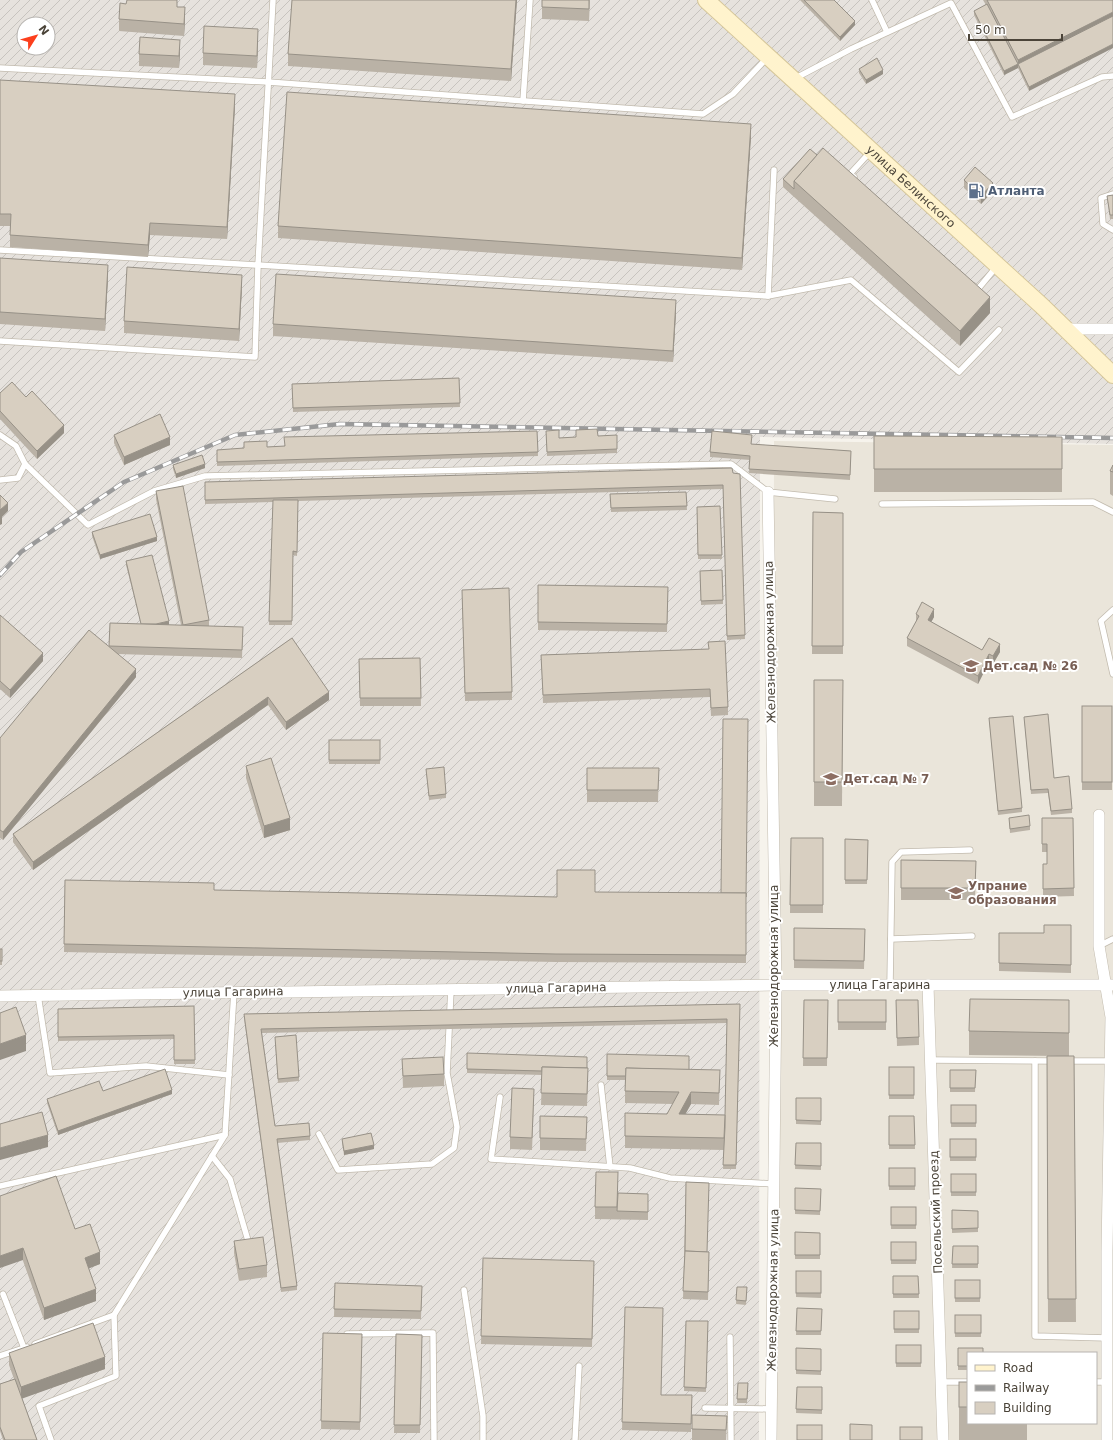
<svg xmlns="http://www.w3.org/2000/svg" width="1113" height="1440" viewBox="0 0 1113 1440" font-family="'DejaVu Sans',sans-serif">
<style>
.residential{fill:#eae5da;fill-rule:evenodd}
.industrial{fill:url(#industrial-furrows);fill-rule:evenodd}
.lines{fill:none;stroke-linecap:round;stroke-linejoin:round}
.lane-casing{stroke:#c2bbae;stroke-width:7}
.street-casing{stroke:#c2bbae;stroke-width:12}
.secondary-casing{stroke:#d6c79b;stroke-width:18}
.lane{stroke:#fff;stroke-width:5.5}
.street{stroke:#fff;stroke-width:11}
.secondary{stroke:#fff3cd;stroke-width:16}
.rail-casing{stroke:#9a9a9a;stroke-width:4.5}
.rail{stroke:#fff;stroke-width:3;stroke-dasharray:9;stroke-linecap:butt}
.wall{fill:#bab2a6}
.shaded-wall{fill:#979187}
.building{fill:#d8cfc1;stroke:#979187}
.labels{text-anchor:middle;stroke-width:4;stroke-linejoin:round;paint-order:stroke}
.street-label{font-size:12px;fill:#4b4439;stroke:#fff}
.service-label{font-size:12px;font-weight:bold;fill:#4e5e75;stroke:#fff;text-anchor:start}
.education-label{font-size:12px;font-weight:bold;fill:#785e54;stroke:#fff;text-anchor:start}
</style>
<defs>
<pattern id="industrial-furrows" width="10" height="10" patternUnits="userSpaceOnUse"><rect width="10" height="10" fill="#e6e2dd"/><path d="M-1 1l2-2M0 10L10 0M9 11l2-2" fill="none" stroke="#c7c3be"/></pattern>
</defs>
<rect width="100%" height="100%" fill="#f6f3ec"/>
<path class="residential" d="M774,441L1113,445V1440H773ZM968,1353H1096V1423H968Z"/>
<path class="industrial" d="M0,0H1113V444L760,437L759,1440H0ZM24,24H48V48H24Z"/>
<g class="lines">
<defs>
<g id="lane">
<polyline points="872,0 887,32"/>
<polyline points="0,68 268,82 703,114 733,94 768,57"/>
<polyline points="794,79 851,49 951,3 1012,117 1102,77 1113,76"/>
<polyline points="523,101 530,0"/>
<polyline points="774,170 768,296 851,280 959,372 999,330"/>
<polyline points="854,177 850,174 871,151"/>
<polyline points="1113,194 1101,198 1103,224 1113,230"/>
<polyline points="0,250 258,265 273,0"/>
<polyline points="974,286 978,289 997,266"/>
<polyline points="0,341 255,357 258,265 768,296"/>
<polyline points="0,435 16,446 25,464 88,525 154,491 205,476 731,464 768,492 835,499"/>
<polyline points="0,480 18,478 25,464"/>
<polyline points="882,504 1093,502 1113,512"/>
<polyline points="1113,610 1101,621 1113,674"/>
<polyline points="891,939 972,936"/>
<polyline points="1099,946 1113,939"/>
<polyline points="890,985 892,862 901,852 970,850"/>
<polyline points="38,995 50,1073 146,1066 229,1075"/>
<polyline points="931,1060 1053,1061"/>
<polyline points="1035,1061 1035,1336 1107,1338"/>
<polyline points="1068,1061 1110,1061"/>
<polyline points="601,1085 610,1167"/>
<polyline points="500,1097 491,1159 630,1168 670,1178 774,1184"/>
<polyline points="319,1134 338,1170 432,1164 454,1148 457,1127 447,1073 451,989"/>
<polyline points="212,1156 230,1179 249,1244"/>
<polyline points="0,1186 225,1135 234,992"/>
<polyline points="464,1290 483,1416 483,1440"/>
<polyline points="3,1294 24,1348"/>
<polyline points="347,1334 433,1333 434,1440"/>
<polyline points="730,1337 731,1440"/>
<polyline points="35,1344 114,1315 225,1135"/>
<polyline points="0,1356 27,1347"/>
<polyline points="941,1382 968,1382"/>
<polyline points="1096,1382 1108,1382"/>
<polyline points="705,1408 771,1409"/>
<polyline points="51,1440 39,1406 116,1376 114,1315"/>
<polyline points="575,1440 579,1366"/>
</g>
<g id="street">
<polyline points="1065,329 1113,329"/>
<polyline points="768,492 776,985 771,1440"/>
<polyline points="1099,815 1099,946 1111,1017 1107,1251 1107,1440"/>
<polyline points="928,985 943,1440"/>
<polyline points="0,996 776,985 1113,985"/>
</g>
<g id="secondary">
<path id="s1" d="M706,0L1042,306L1113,375"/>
</g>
</defs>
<use href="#lane" class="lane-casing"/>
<use href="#street" class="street-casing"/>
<use href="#secondary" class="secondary-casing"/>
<use href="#lane" class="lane"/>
<use href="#street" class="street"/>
<use href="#secondary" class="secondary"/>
<defs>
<polyline id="rail" points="0,575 21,552 124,482 235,435 340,424 1113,438"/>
</defs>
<use href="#rail" class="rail-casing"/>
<use href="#rail" class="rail"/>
</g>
<g class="wall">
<polygon points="292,0 517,0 511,81 288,66 288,54"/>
<polygon points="542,0 590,0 589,21 542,19"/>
<polygon points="800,0 834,0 855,25 840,41"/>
<polygon points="983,0 1113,0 1029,91 1018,68 1004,75 974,15 974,11 986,5"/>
<polygon points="119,19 185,19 184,36 119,31"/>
<polygon points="258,41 257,68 203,65 203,53"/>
<polygon points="180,52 179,68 139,66 139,54"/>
<polygon points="859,69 883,74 866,84 859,73"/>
<polygon points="0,80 235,106 227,239 150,235 148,257 10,247 10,226 0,226"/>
<polygon points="751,136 742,270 278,238 278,226"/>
<polygon points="810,149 990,313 960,346 783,187 783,179"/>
<polygon points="964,180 993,191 981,204 964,188"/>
<polygon points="1113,195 1113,219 1110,219 1107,196"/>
<polygon points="0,258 108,277 105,331 0,324"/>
<polygon points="242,286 239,341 124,333 124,321"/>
<polygon points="676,312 673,362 273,336 273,324"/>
<polygon points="459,378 460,407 293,412 292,384"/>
<polygon points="0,393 26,397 64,433 37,459 0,419"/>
<polygon points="537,431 538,456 217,466 217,450"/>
<polygon points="546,431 559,438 598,436 617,449 617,453 547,456"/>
<polygon points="114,435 170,445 124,465 114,443"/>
<polygon points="874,436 1062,437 1062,492 874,492"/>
<polygon points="752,439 751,444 851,451 850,480 749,473 750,460 710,457 710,452"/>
<polygon points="173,465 205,468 176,478 173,469"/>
<polygon points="1113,465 1113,496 1110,494 1110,471"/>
<polygon points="740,474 745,639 727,640 723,489 298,501 297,556 293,555 292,625 269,625 273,502 205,504 205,482"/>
<polygon points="156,491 209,620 209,626 243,627 242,658 118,654 136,677 3,840 0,838 0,738 109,647 110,623 141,624 126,565 126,561 169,625 181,625 156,499"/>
<polygon points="686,492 687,510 611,512 610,494"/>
<polygon points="720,506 722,559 698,559 697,507"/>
<polygon points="813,512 843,513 843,654 812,654"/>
<polygon points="92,532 157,541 100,559 92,536"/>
<polygon points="722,570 723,604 701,605 700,571"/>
<polygon points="538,585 668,587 667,632 538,630"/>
<polygon points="462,598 512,692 512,700 465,701"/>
<polygon points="916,614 934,617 931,622 982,650 1000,652 993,664 989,662 978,684 907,646 907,638 916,622"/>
<polygon points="0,615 43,661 10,698 0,689"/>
<polygon points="292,638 329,700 286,730 268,705 33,870 13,842 13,834"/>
<polygon points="708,649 728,707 728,715 711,716 710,697 543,703 541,655"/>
<polygon points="420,658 421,706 360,706 359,659"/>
<polygon points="814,680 843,680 842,806 814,806"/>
<rect x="1082" y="706" width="30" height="84"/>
<polygon points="1024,717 1054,778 1072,809 1072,813 1051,815 1048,793 1031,794"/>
<polygon points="989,718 1022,808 1022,812 998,815"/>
<rect x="329" y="740" width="51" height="24"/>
<polygon points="246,766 290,830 264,838 246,778"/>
<polygon points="587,768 659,768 658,802 587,802"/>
<polygon points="426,769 446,794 446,798 429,800"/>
<polygon points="1009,818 1030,826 1030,830 1010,833"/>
<polygon points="1042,818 1073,818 1074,896 1043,897 1043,864 1047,864 1047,852 1042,852"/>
<polygon points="791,838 823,838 823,913 790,913"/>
<polygon points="845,839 868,840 867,884 845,884"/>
<polygon points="901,860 976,861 975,900 901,900"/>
<polygon points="65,880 214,890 557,897 595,892 746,900 746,963 556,962 64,952"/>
<polygon points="1071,925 1071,973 999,971 999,933 1044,933"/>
<polygon points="794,928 865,929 864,969 794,968"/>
<rect x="0" y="949" width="2" height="16"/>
<polygon points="804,1000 828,1000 827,1066 803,1066"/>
<rect x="838" y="1000" width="48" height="30"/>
<polygon points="896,1000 919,1037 919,1045 897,1046"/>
<polygon points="740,1004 736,1169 723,1169 724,1150 625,1148 625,1136 667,1114 673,1104 625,1103 625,1080 607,1080 607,1054 689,1070 720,1070 719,1105 691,1104 685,1114 725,1115 727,1023 262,1033 275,1126 310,1136 310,1140 277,1143 297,1286 297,1290 281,1292 244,1018 244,1014"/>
<polygon points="194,1006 195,1064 174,1064 174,1039 58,1041 58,1009"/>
<polygon points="1069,1024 1069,1056 1074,1056 1076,1322 1048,1322 1047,1056 1059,1056 969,1055 969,1031"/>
<polygon points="275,1041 299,1077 299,1081 278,1083"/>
<polygon points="467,1053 587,1068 588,1080 587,1106 541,1105 542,1075 467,1073"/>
<polygon points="402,1059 444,1074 444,1086 403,1088"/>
<rect x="889" y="1067" width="25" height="32"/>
<polygon points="950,1070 976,1070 975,1092 950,1092"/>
<polygon points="103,1091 172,1094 58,1135 47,1103 47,1099"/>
<polygon points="796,1098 821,1098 821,1125 796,1124"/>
<polygon points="534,1101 532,1150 510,1149 510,1137"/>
<rect x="951" y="1105" width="25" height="22"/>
<polygon points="540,1116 587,1117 586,1151 540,1150"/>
<polygon points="889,1116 914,1116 915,1149 889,1149"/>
<polygon points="342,1139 374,1149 344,1155 342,1143"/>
<rect x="950" y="1139" width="26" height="22"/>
<polygon points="796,1143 821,1143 821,1170 795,1169"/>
<rect x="889" y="1168" width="26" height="22"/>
<rect x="951" y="1174" width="25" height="22"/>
<polygon points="686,1182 707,1252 709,1252 708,1300 683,1299"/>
<polygon points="795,1188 821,1189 820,1215 795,1214"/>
<polygon points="618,1193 648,1194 648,1220 595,1219 595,1207"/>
<polygon points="0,1196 75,1229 100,1264 89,1268 96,1301 44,1320"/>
<rect x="891" y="1207" width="25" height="22"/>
<polygon points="952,1210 978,1211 978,1232 952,1233"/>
<polygon points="795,1232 820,1233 820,1259 795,1259"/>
<polygon points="234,1241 267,1265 267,1277 239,1281 234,1253"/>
<rect x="891" y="1242" width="25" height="22"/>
<polygon points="953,1246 978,1246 978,1268 952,1268"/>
<polygon points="483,1258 594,1261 592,1347 481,1344"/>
<polygon points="796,1271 821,1271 821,1298 796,1297"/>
<polygon points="893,1276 918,1276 919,1298 893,1298"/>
<rect x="955" y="1280" width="25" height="22"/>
<polygon points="335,1283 422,1286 421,1319 334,1317"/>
<polygon points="737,1287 747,1287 746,1305 736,1304"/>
<polygon points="625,1307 661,1395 692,1395 691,1432 622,1430"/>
<polygon points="797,1308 822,1309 821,1335 796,1335"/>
<rect x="894" y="1311" width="25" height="22"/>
<rect x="955" y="1315" width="26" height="22"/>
<polygon points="686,1321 708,1321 706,1392 684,1391"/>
<polygon points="323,1333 362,1334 360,1430 321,1429"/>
<polygon points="396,1334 422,1335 420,1433 394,1433"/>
<rect x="896" y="1345" width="25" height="22"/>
<polygon points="796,1348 821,1349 821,1375 796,1374"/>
<polygon points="958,1348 968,1353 968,1370 958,1370"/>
<polygon points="9,1353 105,1369 22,1398 37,1440 3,1440 0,1431 0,1384 14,1379 9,1365"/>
<polygon points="959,1382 968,1382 968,1423 1076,1423 1027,1424 1027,1440 959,1440"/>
<polygon points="738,1383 748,1383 747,1403 737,1403"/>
<polygon points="797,1387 822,1387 822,1414 796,1413"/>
<polygon points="692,1415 727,1416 726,1440 692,1440"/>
</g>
<g class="shaded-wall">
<polygon points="516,0 517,0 511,81 511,69"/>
<polygon points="185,7 185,19 184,36 184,24"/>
<polygon points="1113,12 1113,20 1018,64 1018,60"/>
<polygon points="855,21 855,25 840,41 840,37"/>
<polygon points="258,29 258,41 257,68 257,56"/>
<polygon points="180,40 180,52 179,68 179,56"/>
<polygon points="1113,44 1113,48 1029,91 1029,87"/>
<polygon points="1018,64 1018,68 1004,75 1004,71"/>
<polygon points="883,70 883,74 866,84 866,80"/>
<polygon points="235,94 235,106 227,239 227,227"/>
<polygon points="751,124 751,136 742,270 742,258"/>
<polygon points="993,183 993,191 981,204 981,196"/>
<polygon points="150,223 150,235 148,257 148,245"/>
<polygon points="108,265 108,277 105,331 105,319"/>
<polygon points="242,275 242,286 239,341 239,329"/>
<polygon points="990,297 990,313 960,346 960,331"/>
<polygon points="676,300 676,312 673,362 673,351"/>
<polygon points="64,425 64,433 37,459 37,451"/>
<polygon points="170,437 170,445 124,465 124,457"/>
<polygon points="205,464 205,468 176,478 176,474"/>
<polygon points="8,503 8,511 2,517 2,524 0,525 0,510"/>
<polygon points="157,537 157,541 100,559 100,555"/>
<polygon points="934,609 934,617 928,628 928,620"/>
<polygon points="169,621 169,625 142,628"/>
<polygon points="1000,644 1000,652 993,664 993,656"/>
<polygon points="43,653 43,661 10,698 10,690"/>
<polygon points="989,654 989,662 978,684 978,676"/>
<polygon points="136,669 136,677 3,840 3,832"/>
<polygon points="329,692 329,700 286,730 286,722"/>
<polygon points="268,697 268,705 33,870 33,862"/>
<polygon points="290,818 290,830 264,838 264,826"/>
<polygon points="26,1035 26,1051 0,1060 0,1044"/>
<polygon points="172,1090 172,1094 58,1135 58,1131"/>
<polygon points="691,1092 691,1104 679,1126 679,1114"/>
<polygon points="48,1135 48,1147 0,1160 0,1148"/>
<polygon points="374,1145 374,1149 344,1155 344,1151"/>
<polygon points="23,1248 23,1260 0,1268 0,1256"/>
<polygon points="100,1252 100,1264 85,1270 85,1258"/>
<polygon points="96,1289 96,1301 44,1320 44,1308"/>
<polygon points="105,1357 105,1369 21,1399 21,1387"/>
</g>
<g class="building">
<polygon points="127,0 177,0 177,7 185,7 184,24 119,19 120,3 126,4"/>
<polygon points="292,0 516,0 511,69 288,54"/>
<polygon points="542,0 589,0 589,9 542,7"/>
<polygon points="804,0 834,0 855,21 840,37"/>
<polygon points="987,0 1113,0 1113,12 1018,60"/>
<polygon points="987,4 1018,64 1004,71 974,11"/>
<polygon points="1113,16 1113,44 1029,87 1018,64"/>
<polygon points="204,26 258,29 257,56 203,53"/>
<polygon points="140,37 180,40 179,56 139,54"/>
<polygon points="877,58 883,70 866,80 859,69"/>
<polygon points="0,80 235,94 227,227 150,223 148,245 10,235 11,214 0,214"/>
<polygon points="287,92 751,124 742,258 278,226"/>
<polygon points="823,148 990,297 960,331 794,181"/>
<polygon points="810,149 817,155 794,181 794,189 783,179"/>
<polygon points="975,167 993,183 981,196 964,180"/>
<polygon points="1113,195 1113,215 1110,215 1107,196"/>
<polygon points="0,258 108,265 105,319 0,312"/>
<polygon points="127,267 242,275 239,329 124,321"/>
<polygon points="276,274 676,300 673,351 273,324"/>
<polygon points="459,378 460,403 293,408 292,384"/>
<polygon points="12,382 26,397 32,391 64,425 37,451 0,411 0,393"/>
<polygon points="160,414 170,437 124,457 114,435"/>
<polygon points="597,429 598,436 617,435 617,449 547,452 546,431 559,430 559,438 576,437 576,430"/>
<polygon points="537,431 538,452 217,462 217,450 244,448 244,442 267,441 267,447 285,446 284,437"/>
<polygon points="712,431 752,435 751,444 851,451 850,475 749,469 750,456 710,452"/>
<polygon points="874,436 1062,437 1062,469 874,469"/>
<polygon points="202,455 205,464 176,474 173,465"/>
<polygon points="1113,465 1113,472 1110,471"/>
<polygon points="732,468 733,473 740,474 745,635 727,636 723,485 205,500 205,482"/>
<polygon points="183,486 209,620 183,625 156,491"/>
<polygon points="686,492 687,506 611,508 610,494"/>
<polygon points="0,495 8,503 0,510"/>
<polygon points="273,500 298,500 297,552 293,551 292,621 269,621"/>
<polygon points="720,506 722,555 698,555 697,507"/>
<polygon points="813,512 843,513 843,646 812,646"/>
<polygon points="150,514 157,537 100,555 92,532"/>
<polygon points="152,555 169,621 156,624 141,624 126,561"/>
<polygon points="722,570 723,600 701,601 700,571"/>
<polygon points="538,585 668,587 667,624 538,622"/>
<polygon points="509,588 512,692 465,693 462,590"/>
<polygon points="922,602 934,609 928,620 982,650 989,638 1000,644 993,656 989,654 978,676 907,638 919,616 916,614"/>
<polygon points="0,615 43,653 10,690 0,681"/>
<polygon points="110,623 243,627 242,650 109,646"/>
<polygon points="89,630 136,669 3,832 0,830 0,738"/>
<polygon points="292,638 329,692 286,722 268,697 33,862 13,834"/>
<polygon points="725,641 728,707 711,708 710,689 543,695 541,655 709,649 708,642"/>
<polygon points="420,658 421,698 360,698 359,659"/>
<polygon points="814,680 843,680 842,782 814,782"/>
<rect x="1082" y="706" width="30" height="76"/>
<polygon points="1048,714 1054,778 1069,776 1072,809 1051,811 1048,789 1031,790 1024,717"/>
<polygon points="1013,716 1022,808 998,811 989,718"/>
<polygon points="723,719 748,719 746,897 746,893 721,893"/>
<rect x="329" y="740" width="51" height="20"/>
<polygon points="271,758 290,818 264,826 246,766"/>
<polygon points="444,767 446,794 429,796 426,769"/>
<polygon points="587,768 659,768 658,790 587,790"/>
<polygon points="1029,815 1030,826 1010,829 1009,818"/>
<polygon points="1042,818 1073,818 1074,888 1043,889 1043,864 1047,864 1047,844 1042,844"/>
<polygon points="791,838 823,838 823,905 790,905"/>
<polygon points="845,839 868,840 867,880 845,880"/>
<polygon points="901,860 976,861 975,888 901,888"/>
<polygon points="557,870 595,870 595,892 746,893 746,955 556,954 64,944 65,880 214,883 214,890 557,897"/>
<polygon points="1044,925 1071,925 1071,965 999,963 999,933 1044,933"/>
<polygon points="794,928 865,929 864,961 794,960"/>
<rect x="0" y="949" width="2" height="12"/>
<polygon points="970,999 1069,1000 1069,1033 969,1031"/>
<polygon points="804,1000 828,1000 827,1058 803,1058"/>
<rect x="838" y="1000" width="48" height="22"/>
<polygon points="896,1000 918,1000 919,1037 897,1038"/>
<polygon points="740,1004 736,1165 723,1165 725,1127 725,1115 727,1019 261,1029 275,1126 309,1123 310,1136 277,1139 297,1286 281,1288 244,1014"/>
<polygon points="194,1006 195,1060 174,1060 174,1035 58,1037 58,1009"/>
<polygon points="16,1007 26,1035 0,1044 0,1013"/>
<polygon points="296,1035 299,1077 278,1079 275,1037"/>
<polygon points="467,1053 587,1057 587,1068 542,1067 542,1071 467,1069"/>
<polygon points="607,1054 689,1056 689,1070 626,1068 626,1076 607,1076"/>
<polygon points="1047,1056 1074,1056 1076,1299 1048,1299"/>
<polygon points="443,1057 444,1074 403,1076 402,1059"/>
<polygon points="542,1067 588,1068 587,1094 541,1093"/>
<rect x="889" y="1067" width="25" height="28"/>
<polygon points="626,1068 720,1070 719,1093 691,1092 679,1114 725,1115 724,1138 625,1136 625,1113 667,1114 679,1092 625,1091"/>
<polygon points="165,1069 172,1090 58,1131 47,1099 99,1081 103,1091"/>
<polygon points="950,1070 976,1070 975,1088 950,1088"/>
<polygon points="512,1088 534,1089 532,1138 510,1137"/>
<polygon points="796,1098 821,1098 821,1121 796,1120"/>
<rect x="951" y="1105" width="25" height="18"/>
<polygon points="42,1112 48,1135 0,1148 0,1124"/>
<polygon points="540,1116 587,1117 586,1139 540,1138"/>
<polygon points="889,1116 914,1116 915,1145 889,1145"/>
<polygon points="371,1133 374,1145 344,1151 342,1139"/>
<rect x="950" y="1139" width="26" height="18"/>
<polygon points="796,1143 821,1143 821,1166 795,1165"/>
<rect x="889" y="1168" width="26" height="18"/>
<polygon points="596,1172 618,1172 617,1207 595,1207"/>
<rect x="951" y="1174" width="25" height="18"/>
<polygon points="56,1176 75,1229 90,1224 100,1252 85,1258 96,1289 44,1308 23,1248 0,1256 0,1196"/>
<polygon points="686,1182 709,1183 707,1252 685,1251"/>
<polygon points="795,1188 821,1189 820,1211 795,1210"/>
<polygon points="618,1193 648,1194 648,1212 617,1211"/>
<rect x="891" y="1207" width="25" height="18"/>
<polygon points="952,1210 978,1211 978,1228 952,1229"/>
<polygon points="795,1232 820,1233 820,1255 795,1255"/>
<polygon points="263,1237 267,1265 239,1269 234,1241"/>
<rect x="891" y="1242" width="25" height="18"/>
<polygon points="953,1246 978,1246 978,1264 952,1264"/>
<polygon points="685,1251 709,1252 708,1292 683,1291"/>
<polygon points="483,1258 594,1261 592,1339 481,1336"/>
<rect x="796" y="1271" width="25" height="22"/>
<polygon points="893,1276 918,1276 919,1294 893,1294"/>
<rect x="955" y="1280" width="25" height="18"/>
<polygon points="335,1283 422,1286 421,1311 334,1309"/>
<polygon points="737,1287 747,1287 746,1301 736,1300"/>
<polygon points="625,1307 663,1308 661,1395 692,1395 691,1424 622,1422"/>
<polygon points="797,1308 822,1309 821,1331 796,1331"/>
<rect x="894" y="1311" width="25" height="18"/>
<rect x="955" y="1315" width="26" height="18"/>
<polygon points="686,1321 708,1321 706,1388 684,1387"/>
<polygon points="93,1323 105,1357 21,1387 9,1353"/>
<polygon points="323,1333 362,1334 360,1422 321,1421"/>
<polygon points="396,1334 422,1335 420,1425 394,1425"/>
<rect x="896" y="1345" width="25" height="18"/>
<polygon points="796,1348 821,1349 821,1371 796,1370"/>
<polygon points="958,1348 983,1348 983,1353 968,1353 968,1366 958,1366"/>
<polygon points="15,1379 37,1440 5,1440 0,1427 0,1384"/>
<rect x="959" y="1382" width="9" height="25"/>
<polygon points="738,1383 748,1383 747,1399 737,1399"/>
<polygon points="797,1387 822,1387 822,1410 796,1409"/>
<polygon points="692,1415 727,1416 726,1430 692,1429"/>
<polygon points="850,1424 872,1425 872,1440 850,1440"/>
<rect x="797" y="1425" width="25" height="15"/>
<rect x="900" y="1427" width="22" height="13"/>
</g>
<defs>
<symbol id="fuel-bare" viewBox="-9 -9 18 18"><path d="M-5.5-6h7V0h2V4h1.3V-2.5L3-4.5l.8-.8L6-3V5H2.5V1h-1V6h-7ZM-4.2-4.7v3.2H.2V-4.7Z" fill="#5c6f8a" stroke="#fff" stroke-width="2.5" paint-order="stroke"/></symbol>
<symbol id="school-bare" viewBox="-9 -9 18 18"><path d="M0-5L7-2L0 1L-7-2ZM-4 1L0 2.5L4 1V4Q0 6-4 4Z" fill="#8d6e63" stroke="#fff" stroke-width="2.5" paint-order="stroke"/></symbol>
</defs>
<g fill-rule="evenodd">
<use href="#fuel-bare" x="965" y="180" width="22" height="22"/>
<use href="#school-bare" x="960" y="655" width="22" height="22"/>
<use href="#school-bare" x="820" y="768" width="22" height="22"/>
<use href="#school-bare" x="945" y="882" width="22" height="22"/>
</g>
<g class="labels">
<g class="street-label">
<text dy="4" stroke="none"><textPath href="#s1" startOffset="277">улица Белинского</textPath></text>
<text transform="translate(770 642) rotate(-91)" y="4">Железнодорожная улица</text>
<text transform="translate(774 966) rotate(-90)" y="4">Железнодорожная улица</text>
<text x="880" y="989">улица Гагарина</text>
<text transform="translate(556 988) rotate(-1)" y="4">улица Гагарина</text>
<text transform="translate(233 992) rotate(-1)" y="4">улица Гагарина</text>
<text transform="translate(936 1212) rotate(-92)" y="4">Посельский проезд</text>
<text transform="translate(773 1290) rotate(-89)" y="4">Железнодорожная улица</text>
</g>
<g class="service-label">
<text x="988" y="195">Атланта</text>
</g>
<g class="education-label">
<text x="983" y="670">Дет.сад № 26</text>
<text x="843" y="783">Дет.сад № 7</text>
<text x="968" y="890">Упрание<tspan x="968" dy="14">образования</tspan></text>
</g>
</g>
<rect x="967" y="1352" width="130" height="72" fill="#ffffff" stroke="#b7b4b0"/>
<rect x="975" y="1365" width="20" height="6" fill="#fff3cd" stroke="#b7b4b0"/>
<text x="1003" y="1372" font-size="12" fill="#4b4439">Road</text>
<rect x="975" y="1385" width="20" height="6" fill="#9a9a9a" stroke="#b7b4b0"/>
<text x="1003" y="1392" font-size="12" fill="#4b4439">Railway</text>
<rect x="975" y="1402" width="20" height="12" fill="#d8cfc1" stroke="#b7b4b0"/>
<text x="1003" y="1412" font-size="12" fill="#4b4439">Building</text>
<g transform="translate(36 36) rotate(53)"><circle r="19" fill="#ffffff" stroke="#b7b4b0"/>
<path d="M0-3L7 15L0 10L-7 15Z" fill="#fc3f1d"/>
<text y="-6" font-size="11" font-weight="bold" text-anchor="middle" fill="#4b4439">N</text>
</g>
<path d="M969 34v6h93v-6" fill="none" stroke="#4b4439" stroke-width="2"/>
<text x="975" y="34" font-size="12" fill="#4b4439" stroke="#ffffff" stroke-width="3" paint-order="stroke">50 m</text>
</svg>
